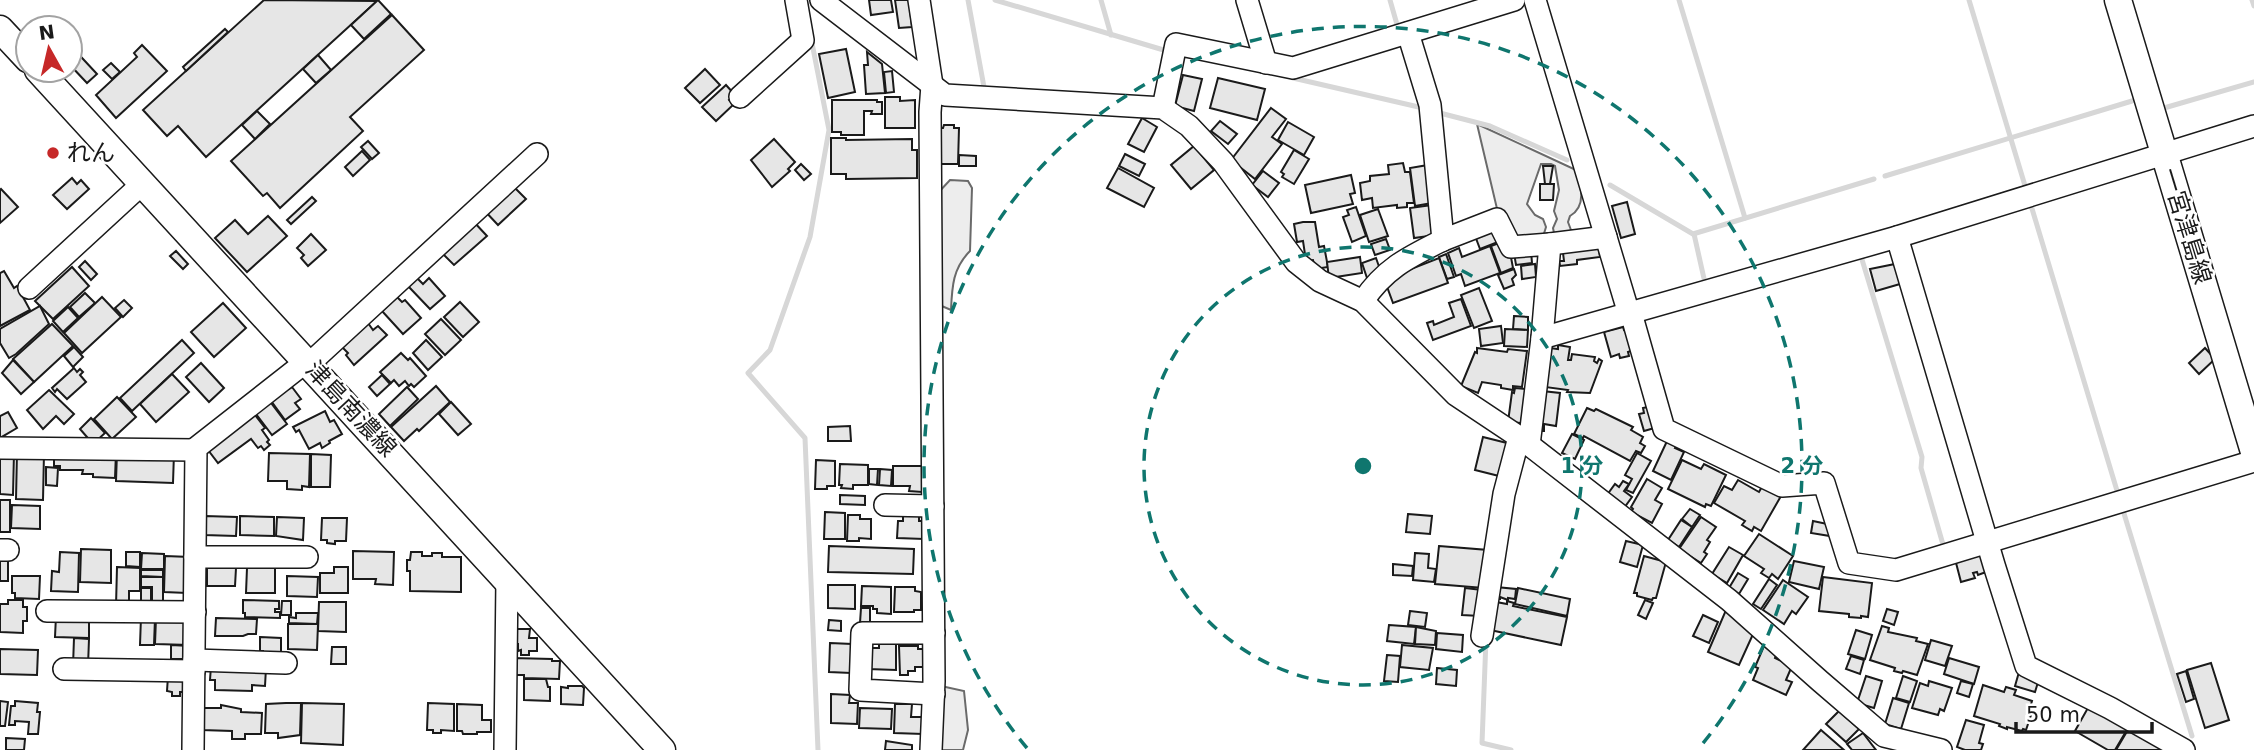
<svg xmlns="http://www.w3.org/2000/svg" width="2254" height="750" viewBox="0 0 2254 750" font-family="'DejaVu Sans','Noto Sans JP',sans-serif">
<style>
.green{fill:#ededed;stroke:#6a6a6a;stroke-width:2}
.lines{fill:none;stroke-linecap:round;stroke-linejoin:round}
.stream{stroke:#d7d7d7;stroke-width:5}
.building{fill:#e6e6e6;stroke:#1a1a1a;stroke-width:2}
.minor-casing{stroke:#1a1a1a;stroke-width:24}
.major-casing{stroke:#1a1a1a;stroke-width:29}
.minor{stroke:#fff;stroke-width:21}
.major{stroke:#fff;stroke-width:26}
.ring{fill:none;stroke:#0f766e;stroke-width:3.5;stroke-dasharray:12 9}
.poi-dot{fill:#c62828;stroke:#fff;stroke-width:2.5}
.labels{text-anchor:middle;stroke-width:5;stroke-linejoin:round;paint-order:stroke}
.poi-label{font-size:24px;fill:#1a1a1a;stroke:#fff;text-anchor:start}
.street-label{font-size:24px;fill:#1a1a1a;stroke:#fff}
.centre{fill:#0f766e;stroke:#fff;stroke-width:3.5}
.ring-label{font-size:21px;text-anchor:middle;font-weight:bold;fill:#0f766e;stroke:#fff;stroke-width:5;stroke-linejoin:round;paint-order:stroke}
</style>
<rect width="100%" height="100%" fill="#fff"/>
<g class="green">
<path d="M1477,124L1576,170C1581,186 1587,206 1570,216L1568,222L1571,230L1563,235L1554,233L1553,228L1557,219L1554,211L1559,190L1555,166L1551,164H1541L1527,204L1535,215L1543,219L1546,227L1542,240L1512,242L1498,213Z"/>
<path d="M950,180L968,181L972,188L970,251C953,268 952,286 951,310L937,304V194Z"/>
<polygon points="941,686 964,691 968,730 963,750 937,750"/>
</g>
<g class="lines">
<g class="stream">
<polyline points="968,0 984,87"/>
<polyline points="995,0 1167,51"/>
<polyline points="1101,0 1111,35"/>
<polyline points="1390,0 1398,28"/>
<polyline points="1679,0 1745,218"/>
<polyline points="1969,0 2026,189"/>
<polyline points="2252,0 2254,6"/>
<polyline points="811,38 829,130 810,237 770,350 748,373 805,438 818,750"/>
<polyline points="1293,78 1423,108 1422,104"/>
<polyline points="2164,108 2254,82"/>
<polyline points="1436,112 1490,126 1567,160"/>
<polyline points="1885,176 2132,101"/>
<polyline points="1610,185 1693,234 1874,179"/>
<polyline points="2030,202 2118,494"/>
<polyline points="1694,234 1705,283 1703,284"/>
<polyline points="1860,253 1922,457 1921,468 1944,548"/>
<polyline points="2122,507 2192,736"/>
<polyline points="1486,639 1482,743 1511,750"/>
</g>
</g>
<g class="building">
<polygon points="264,0 377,1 206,157 178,126 167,136 143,110"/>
<polygon points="378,0 391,14 364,39 351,25"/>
<polygon points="869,0 891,0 893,12 871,15"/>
<polygon points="895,0 909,0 912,27 899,28"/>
<polygon points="392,15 424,50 350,117 363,131 280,208 267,193 263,196 231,161"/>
<polygon points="225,29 228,32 186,71 183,67"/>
<polygon points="70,45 97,74 87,83 70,65"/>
<polygon points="142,45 167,71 116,118 96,95 137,57 134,53"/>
<polygon points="846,49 855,92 828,98 819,54"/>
<polygon points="867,52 882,64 885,93 866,94 864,65 868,65"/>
<polygon points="318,55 331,70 316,83 303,69"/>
<polygon points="111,63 120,72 112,79 103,70"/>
<polygon points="705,69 720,85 700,103 685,88"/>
<polygon points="892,71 894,92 886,93 884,72"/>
<polygon points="1183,75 1202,79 1194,111 1175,106"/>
<polygon points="1218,78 1265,89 1257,120 1210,108"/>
<polygon points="726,85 735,95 729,100 733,105 716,121 702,107"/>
<polygon points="885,97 900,97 900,101 915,100 915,128 885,128"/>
<polygon points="832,100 877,100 877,102 882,102 882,114 871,114 872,111 864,111 864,135 841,135 841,132 832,132"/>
<polygon points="1271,108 1286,119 1272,137 1282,144 1255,179 1231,160"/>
<polygon points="257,111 270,124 255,139 242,125"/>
<polygon points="1142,118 1157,127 1144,152 1128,144"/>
<polygon points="1220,121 1237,134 1228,144 1211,131"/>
<polygon points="1288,122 1314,137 1304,155 1278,140"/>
<polygon points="944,125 954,125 954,128 959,128 958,164 940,164 941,128 943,128"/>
<polygon points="831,138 846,138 846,140 912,139 912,150 917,150 917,178 846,179 846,174 831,174"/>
<polygon points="774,139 795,162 788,169 790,171 772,187 751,160"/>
<polygon points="368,141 379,153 372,159 361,147"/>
<polygon points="1194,146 1214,170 1191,189 1171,165"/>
<polygon points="1294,150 1309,159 1294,184 1282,177 1284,174 1281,172"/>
<polygon points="362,151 370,160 353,176 345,167"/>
<polygon points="1125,154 1145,164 1139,176 1119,166"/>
<polygon points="959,155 976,156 976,166 959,166"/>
<polygon points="1403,163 1405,172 1410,172 1414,203 1407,203 1407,207 1397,208 1397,205 1373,208 1372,198 1362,200 1360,183 1370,181 1370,176 1389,174 1388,165"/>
<polygon points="801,164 811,174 804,180 795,170"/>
<polygon points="1428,165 1432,203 1415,206 1410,168"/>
<polygon points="1543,166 1553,166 1550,184 1545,184"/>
<polygon points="1118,168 1154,188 1144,207 1107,188"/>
<polygon points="1263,171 1279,183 1268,197 1252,185"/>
<polygon points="1351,175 1355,193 1350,194 1353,204 1311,213 1305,185"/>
<polygon points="72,178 77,184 81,180 89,189 67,209 53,195"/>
<polygon points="511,184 526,199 498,225 483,209"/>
<polygon points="1540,184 1554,184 1553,200 1540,200"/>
<polygon points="1,189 18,207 0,223 0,190"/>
<polygon points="312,197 316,201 291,224 287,220"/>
<polygon points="1627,202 1635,234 1621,238 1612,206"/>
<polygon points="1432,205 1436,235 1414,238 1410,208"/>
<polygon points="1356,207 1366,236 1352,242 1343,217 1349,215 1347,210"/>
<polygon points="1378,209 1388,236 1369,242 1360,215"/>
<polygon points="268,216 287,236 247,272 215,238 235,220 248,234"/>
<polygon points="473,221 487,236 454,265 442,253"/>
<polygon points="1303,222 1315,222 1319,247 1324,246 1328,267 1315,269 1313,260 1306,261 1303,241 1297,242 1294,224"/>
<polygon points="1492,226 1498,242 1480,249 1474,233"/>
<polygon points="311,234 326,250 308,266 301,258 304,255 297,248"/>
<polygon points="1386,239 1390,250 1375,255 1371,244"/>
<polygon points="1598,241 1600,257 1577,260 1577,264 1560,266 1559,261 1564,261 1562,245"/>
<polygon points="1499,243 1510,252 1513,268 1501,273 1491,246"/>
<polygon points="1490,246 1500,273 1465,286 1461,274 1456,276 1448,253 1459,248 1462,257"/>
<polygon points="176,251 188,264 183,269 170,256"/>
<polygon points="1531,251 1532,263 1516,265 1514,253"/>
<polygon points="1446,254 1454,277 1447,279 1439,257"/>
<polygon points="1360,257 1362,273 1329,278 1327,262"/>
<polygon points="1376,258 1382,275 1369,284 1362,263"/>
<polygon points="1439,258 1448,283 1393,303 1386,284 1393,276"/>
<polygon points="85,261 97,274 91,280 79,267"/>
<polygon points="1535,264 1536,277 1522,279 1521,266"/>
<polygon points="1895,264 1900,284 1876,291 1870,269"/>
<polygon points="72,267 89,286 53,319 35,301"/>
<polygon points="1514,269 1516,275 1512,279 1514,285 1504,289 1498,275"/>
<polygon points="4,271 14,288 17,286 30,310 0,326 0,273"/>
<polygon points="417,278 423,284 429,278 445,296 430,309 408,286"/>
<polygon points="1479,288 1492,321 1474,328 1461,295"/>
<polygon points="85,293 95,303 79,317 70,307"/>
<polygon points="102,297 121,317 82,353 64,333"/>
<polygon points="397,297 402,302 405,300 421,318 403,334 382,311"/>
<polygon points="1461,299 1471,326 1433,340 1427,323 1433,321 1434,325 1454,317 1449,303"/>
<polygon points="124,300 132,308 123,317 115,308"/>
<polygon points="460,302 479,322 463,337 444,317"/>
<polygon points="223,303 246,328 214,357 191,332"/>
<polygon points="40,306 49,324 16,354 9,358 0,343 0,329"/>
<polygon points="68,307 78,318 63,332 53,321"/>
<polygon points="1514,316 1528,317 1528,330 1513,329"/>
<polygon points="441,319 461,340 445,355 425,334"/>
<polygon points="368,323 373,330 378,326 387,335 354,365 346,355 348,353 342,347"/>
<polygon points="52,324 73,346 34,382 13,359"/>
<polygon points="1501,326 1503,343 1481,346 1479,329"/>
<polygon points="1623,327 1624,330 1627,329 1634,350 1628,352 1629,356 1620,358 1619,354 1611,357 1604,332"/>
<polygon points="1505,329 1528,330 1527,347 1504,346"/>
<polygon points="182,340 194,353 132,411 120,398"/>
<polygon points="426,340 442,357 428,370 413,353"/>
<polygon points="1558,345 1570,347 1568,360 1571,360 1572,354 1595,357 1594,361 1597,363 1599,359 1602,361 1590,393 1567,392 1568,390 1545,387 1550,348 1558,349"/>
<polygon points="74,347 83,357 73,367 64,356"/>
<polygon points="1477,348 1507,352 1508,349 1527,351 1522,387 1513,386 1513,390 1501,388 1501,385 1482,382 1478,393 1461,386 1475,352 1477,353"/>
<polygon points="2205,348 2215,359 2199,374 2189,363"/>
<polygon points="401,353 408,360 410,358 426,376 414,387 411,384 409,386 405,381 399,386 394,380 391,383 380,372"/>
<polygon points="13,360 34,382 21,394 2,373"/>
<polygon points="201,363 224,388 209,402 186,377"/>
<polygon points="74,368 77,372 80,369 83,372 80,375 86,382 67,399 57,389 55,392 52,388"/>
<polygon points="172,374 189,392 156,422 140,404"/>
<polygon points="382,375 390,384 377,396 369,387"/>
<polygon points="436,386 450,402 419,431 417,429 404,441 391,427"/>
<polygon points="287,387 289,389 292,387 301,399 295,403 300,409 285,420 269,398"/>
<polygon points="407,387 418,399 390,426 379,414"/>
<polygon points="1515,388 1526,389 1521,423 1508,422 1512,392 1514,393"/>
<polygon points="49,390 74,414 64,424 56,416 43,429 27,410"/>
<polygon points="1542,391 1560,393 1556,426 1544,424 1544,431 1539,431"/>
<polygon points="117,397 136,417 112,439 94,419"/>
<polygon points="268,399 287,424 272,435 253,410"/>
<polygon points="451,402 471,424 458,435 439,414"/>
<polygon points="1652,406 1658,427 1644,431 1639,414 1644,413 1643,408"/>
<polygon points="1587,408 1594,411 1596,409 1633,427 1631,430 1643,437 1640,443 1645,446 1641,453 1636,451 1630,461 1584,436 1583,438 1574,434"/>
<polygon points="252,411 265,428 262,430 269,440 267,442 270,445 264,450 261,446 258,448 251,439 218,463 205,446"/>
<polygon points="325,411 330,422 334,420 342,434 329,441 330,443 322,448 320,443 309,449 299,430 296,432 293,427"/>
<polygon points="8,412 17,428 0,438 0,416"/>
<polygon points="91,418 105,433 93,444 80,429"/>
<polygon points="850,426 851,441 828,441 828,427"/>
<polygon points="1572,434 1584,440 1575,459 1562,453"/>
<polygon points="1483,437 1511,444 1503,477 1475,470"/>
<polygon points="1668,439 1677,444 1675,448 1684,452 1671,480 1653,471"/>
<polygon points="54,451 116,452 115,478 93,477 93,474 82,474 83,470 60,470 60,466 54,466"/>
<polygon points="17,452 44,453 43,500 16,499"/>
<polygon points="117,452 174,453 173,483 116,481"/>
<polygon points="0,453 14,453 13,495 0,494"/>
<polygon points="269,453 310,454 309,487 302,486 302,490 287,489 287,481 268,481"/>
<polygon points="1637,453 1651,461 1633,493 1626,490 1632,479 1625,475"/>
<polygon points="311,454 331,455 330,487 311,487"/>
<polygon points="816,460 835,461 835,486 827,486 827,489 815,489"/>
<polygon points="1682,460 1701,469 1704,464 1726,475 1711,506 1706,504 1705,507 1668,489"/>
<polygon points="840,464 868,465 868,485 853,485 853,489 841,488 842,485 839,485"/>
<polygon points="893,466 923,466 922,492 909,491 910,486 893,486"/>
<polygon points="46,467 58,468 57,486 46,485"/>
<polygon points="869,469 878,469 877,485 869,484"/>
<polygon points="880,469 892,470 891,486 879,485"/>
<polygon points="1647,479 1662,488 1655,500 1662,504 1652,523 1631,512 1633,509 1631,507"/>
<polygon points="1738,480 1759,492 1763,485 1781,496 1761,531 1754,527 1752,531 1742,525 1745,521 1714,503 1724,486 1732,490"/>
<polygon points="1623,481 1629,484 1624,491 1632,497 1624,508 1607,495 1615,484 1619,487"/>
<polygon points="840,495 865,496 865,505 840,504"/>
<rect x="0" y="500" width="10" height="32"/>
<polygon points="12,505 40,506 40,529 11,528"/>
<polygon points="1690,509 1700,515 1692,527 1682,519"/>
<polygon points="825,512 845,513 845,539 824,539"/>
<polygon points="1408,514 1432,516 1430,534 1406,532"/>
<polygon points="848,515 860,515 860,519 871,519 871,539 859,538 859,541 847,541"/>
<polygon points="205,516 237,517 236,536 204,535"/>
<polygon points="240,516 274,517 274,536 240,535"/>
<polygon points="903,516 919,516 919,521 925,521 924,539 897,538 898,521 903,521"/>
<polygon points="277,517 304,518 303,540 276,536"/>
<polygon points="1701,517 1716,527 1707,540 1710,542 1704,552 1707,554 1701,563 1679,549"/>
<polygon points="322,518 347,518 346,541 335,541 335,544 327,543 327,540 321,540"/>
<polygon points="1681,520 1692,527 1679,547 1668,540"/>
<polygon points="1813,521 1832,525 1830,536 1811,533"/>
<polygon points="1759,534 1793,556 1778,579 1772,574 1769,578 1761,573 1764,569 1744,556"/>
<polygon points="1626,541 1643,545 1637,567 1620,562"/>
<polygon points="829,546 914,549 913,574 828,572"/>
<polygon points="1439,546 1488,550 1484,588 1435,584"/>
<polygon points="1729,547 1743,555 1727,583 1712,574"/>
<polygon points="81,549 111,550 111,583 80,582"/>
<polygon points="353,551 394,552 393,585 375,584 376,579 353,579"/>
<polygon points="60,552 79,553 78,592 51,591 52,571 59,572"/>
<polygon points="126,552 140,552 140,567 126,566"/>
<polygon points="411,552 422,552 422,556 432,556 432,553 442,553 442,557 461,557 461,592 410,591 410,571 407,571 407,560 410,560"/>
<polygon points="1982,552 1986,572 1978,575 1977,572 1973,573 1975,578 1961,582 1955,559"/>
<polygon points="142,553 164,554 164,569 141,569"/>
<polygon points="1415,553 1429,554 1428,568 1436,569 1434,582 1413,580"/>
<rect x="0" y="555" width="8" height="26"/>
<polygon points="165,556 190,557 187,593 164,592"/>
<polygon points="1644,556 1666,562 1656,598 1653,598 1652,600 1637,596 1637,593 1634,593"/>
<polygon points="1794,561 1824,567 1819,589 1789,582"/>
<polygon points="1393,564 1413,566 1412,576 1393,575"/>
<polygon points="117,567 140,568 140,591 129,591 129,607 116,606"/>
<polygon points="207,567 236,568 235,586 207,586"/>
<polygon points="334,567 348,567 348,593 320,593 320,573 334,573"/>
<polygon points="247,568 275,568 275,593 246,593"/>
<polygon points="141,570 163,570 163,577 141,576"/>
<polygon points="1738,573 1748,579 1739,594 1729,588"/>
<polygon points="12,576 40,576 39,599 15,598 15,593 12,593"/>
<polygon points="287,576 318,577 317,597 287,596"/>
<polygon points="141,577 163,577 163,602 152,602 152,587 141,587"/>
<polygon points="1823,577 1872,583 1868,617 1861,616 1861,618 1849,617 1849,614 1819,611"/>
<polygon points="1769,579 1777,585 1761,609 1753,604"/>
<polygon points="1783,580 1808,597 1796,614 1792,611 1784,624 1763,610"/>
<polygon points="828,585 855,585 855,609 828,608"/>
<polygon points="862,586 891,587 891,614 877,613 877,609 873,609 873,606 861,606"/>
<polygon points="895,587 915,587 915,591 921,592 921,610 914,610 914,612 894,612"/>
<polygon points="1496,587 1516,589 1515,599 1508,598 1508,600 1500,597 1500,599 1495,599"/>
<rect x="141" y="588" width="10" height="16"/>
<polygon points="1465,588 1482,590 1480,616 1462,615"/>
<polygon points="1518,588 1570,599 1567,616 1515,604"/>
<polygon points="8,600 23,600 23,607 27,607 27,621 23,621 23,633 0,632 0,604 8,604"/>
<polygon points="243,600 279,601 279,609 275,609 275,612 280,612 280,618 245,617 245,613 243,613"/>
<polygon points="1645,600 1653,603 1646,619 1638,615"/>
<polygon points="282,601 291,601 291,615 281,615"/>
<polygon points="1507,601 1514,603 1513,606 1567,617 1561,645 1490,630 1496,602 1507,604"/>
<polygon points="319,602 346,602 346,632 318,631"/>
<polygon points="861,608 870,608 870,623 860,623"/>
<polygon points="1887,609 1898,612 1894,625 1883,621"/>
<polygon points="1726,610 1754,632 1739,665 1708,652"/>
<polygon points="1410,611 1427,613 1425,627 1408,625"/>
<polygon points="296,613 318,613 317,624 289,623 289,617 296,618"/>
<polygon points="1703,615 1718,622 1709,643 1693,636"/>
<polygon points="56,616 89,617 89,638 55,637"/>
<polygon points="141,617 155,618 154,645 140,645"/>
<polygon points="156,618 190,620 190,645 155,644"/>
<polygon points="216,618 257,619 256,634 248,634 243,636 215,636"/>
<polygon points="829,620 841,621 841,631 828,630"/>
<polygon points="288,624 318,624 317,650 288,649"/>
<polygon points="1389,625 1416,627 1414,644 1387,641"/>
<polygon points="1882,626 1889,628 1888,632 1917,638 1916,641 1928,644 1917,675 1903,671 1902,673 1894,671 1895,668 1870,660"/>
<polygon points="1416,627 1436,631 1435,645 1415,644"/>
<polygon points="510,629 530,629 529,638 537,638 537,651 529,651 529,655 521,655 521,650 518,651 518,644 509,644"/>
<polygon points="1856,630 1872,635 1865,659 1848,654"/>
<polygon points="1437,633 1463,635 1462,652 1436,649"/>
<polygon points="260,637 281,638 281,655 263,655 263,651 260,651"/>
<polygon points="74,638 89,639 88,666 73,666"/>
<polygon points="1931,640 1952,646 1945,666 1925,660"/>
<polygon points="830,643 852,644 851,673 829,672"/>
<polygon points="879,643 896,643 896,670 868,669 869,648 879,648"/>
<polygon points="171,645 190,646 190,659 171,659"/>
<polygon points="1402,645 1433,648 1429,670 1400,667"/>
<polygon points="899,646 918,646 918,649 926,649 925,667 915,667 915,671 908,671 908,675 900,675"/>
<polygon points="1764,646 1776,655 1775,658 1792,666 1786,680 1792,682 1786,695 1753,680 1758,668 1755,667"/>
<polygon points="332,647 346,647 346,664 331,664"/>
<polygon points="0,649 38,650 37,675 0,674"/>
<polygon points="1387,655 1400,656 1398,682 1384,681"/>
<polygon points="1851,656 1864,660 1860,674 1846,669"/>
<polygon points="512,658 552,659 552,661 560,661 559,679 524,678 524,675 511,675"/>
<polygon points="1949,658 1979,667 1974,684 1944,674"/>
<polygon points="2211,663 2229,720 2205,728 2187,670"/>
<polygon points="211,666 266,668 265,686 252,685 252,691 215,690 215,680 210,680"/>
<polygon points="1437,668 1457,670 1456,686 1436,684"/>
<polygon points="2186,671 2194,699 2186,702 2177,674"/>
<polygon points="2019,672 2039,679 2035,692 2015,686"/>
<polygon points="168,676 183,676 183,684 188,684 188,692 180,692 180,696 172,696 172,692 167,691"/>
<polygon points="1866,676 1882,681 1874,708 1857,703"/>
<polygon points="1903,676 1917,681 1910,702 1896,698"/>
<polygon points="524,679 546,679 548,687 550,687 550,701 524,700"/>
<polygon points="1929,681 1952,688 1944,711 1940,709 1938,715 1912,708 1920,683 1928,686"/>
<polygon points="1961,681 1973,684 1969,697 1957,693"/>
<polygon points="1983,685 2004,692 2006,687 2016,690 2014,695 2032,701 2030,708 2033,709 2026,730 2023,729 2022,731 2007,727 2007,729 1999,726 2000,724 1974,716"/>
<polygon points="568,686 582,686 584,688 583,705 561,704 561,687 568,688"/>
<polygon points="831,694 850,695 849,703 858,703 857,724 831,723"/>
<polygon points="1893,698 1909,703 1901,729 1885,724"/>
<polygon points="0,701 8,702 5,726 0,726"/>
<polygon points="15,701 38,703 37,712 40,712 38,734 28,734 29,722 15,721 15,725 9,725 11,706 15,706"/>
<polygon points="286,703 301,703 300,735 278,738 278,733 265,733 266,704"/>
<polygon points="302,703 344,704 343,745 301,743"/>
<polygon points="428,703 454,704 454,731 441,730 441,733 433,733 433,730 427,730"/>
<polygon points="457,704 482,705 482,720 491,720 491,732 477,732 477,734 463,734 462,731 457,731"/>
<polygon points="895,704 912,704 911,717 924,717 923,734 894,733"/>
<polygon points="221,705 241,709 241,712 262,713 261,734 245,734 245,739 232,739 232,731 202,730 203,708 221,708"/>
<polygon points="2089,706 2128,728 2115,750 2108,750 2075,731"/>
<polygon points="860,708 892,709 891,729 859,728"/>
<polygon points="1839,711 1859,729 1846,742 1826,724"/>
<polygon points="1966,720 1984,725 1979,743 1983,744 1981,750 1965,750 1957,747"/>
<polygon points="2129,728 2164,748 2163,750 2116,750"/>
<polygon points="1821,730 1844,750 1803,750"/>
<polygon points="1863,733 1876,750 1852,750 1847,744"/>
<polygon points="6,738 25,739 24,750 6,750"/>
<polygon points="886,741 912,745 912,750 885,750"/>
</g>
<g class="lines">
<defs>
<g id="minor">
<polyline points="821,0 945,95 1163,108 1189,126 1223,162 1296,262 1320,281 1363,301 1456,395 1519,437 1729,600 1820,681 1884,736 1941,750"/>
<polyline points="919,0 932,85 930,112 934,681 931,750"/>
<polyline points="1247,0 1266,63"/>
<polyline points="1535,0 1629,314"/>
<polyline points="1408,33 1430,105 1443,240 1497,219 1511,247 1550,244 1542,338 1529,445"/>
<polyline points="740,97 803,40 796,0"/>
<polyline points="1163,108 1176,44 1293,68 1514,0"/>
<polyline points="1897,237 1994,565 2026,666 2110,708 2184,750"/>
<polyline points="1550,244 1606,237"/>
<polyline points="29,288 142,184"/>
<path d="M1363,301C1385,268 1409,257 1443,240"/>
<polyline points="1631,313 1664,429 1782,486 1824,483 1849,563 1896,570 2254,461"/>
<polyline points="1542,338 1897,237 2254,126"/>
<polyline points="309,364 537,154"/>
<polyline points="0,448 196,450"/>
<polyline points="885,505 933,506"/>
<polyline points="0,550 8,550"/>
<polyline points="195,557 307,557"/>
<polyline points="47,611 195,612"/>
<polyline points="1482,636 1504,494 1519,437"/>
<polyline points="194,660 286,663"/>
<polyline points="64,669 194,671"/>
<polyline points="934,694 860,690 862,633 934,633"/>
<polyline points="193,750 196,448 307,361"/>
<polyline points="505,750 507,579"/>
</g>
<g id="major">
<polyline points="2118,0 2254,452"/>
<polyline points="0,29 28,59"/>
<polyline points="38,70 662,750"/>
</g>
</defs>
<use href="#minor" class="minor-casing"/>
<use href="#major" class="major-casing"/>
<use href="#minor" class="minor"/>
<use href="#major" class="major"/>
</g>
<g class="ring">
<circle cx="1363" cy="466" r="219"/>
<path d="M1027 748A439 439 0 1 1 1699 748"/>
</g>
<circle class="poi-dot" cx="53" cy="153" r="7"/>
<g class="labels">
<g class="poi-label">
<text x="67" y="161">れん</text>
</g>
<g class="street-label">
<text transform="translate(2186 226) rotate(73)" y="8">一宮津島線</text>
<text transform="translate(351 409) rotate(47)" y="8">津島南濃線</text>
</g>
</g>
<circle cx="1363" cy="466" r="10" class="centre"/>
<g class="ring-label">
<text x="1582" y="473">1 分</text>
<text x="1802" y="473">2 分</text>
</g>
<g transform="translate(49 49) rotate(352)"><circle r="33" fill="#ffffff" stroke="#a3a3a3" stroke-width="2"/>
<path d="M0-5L12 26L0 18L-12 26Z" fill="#c62828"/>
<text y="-10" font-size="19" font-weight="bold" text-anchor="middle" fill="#1a1a1a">N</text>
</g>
<path d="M2016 722v10h136v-10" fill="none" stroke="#1a1a1a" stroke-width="3.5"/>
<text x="2026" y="722" font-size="21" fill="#1a1a1a" stroke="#ffffff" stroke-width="5" paint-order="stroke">50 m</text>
</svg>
